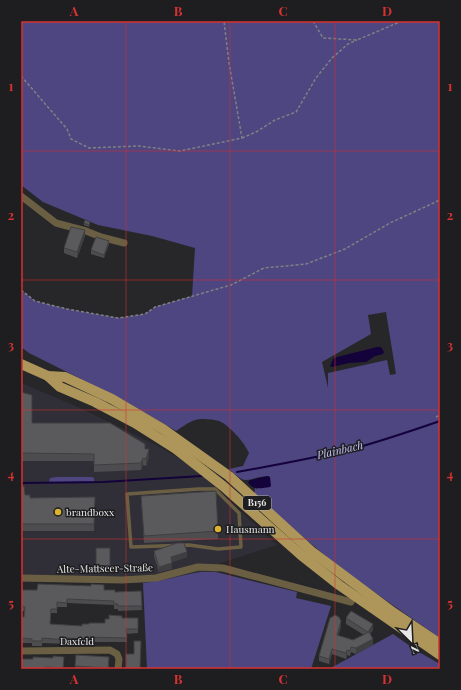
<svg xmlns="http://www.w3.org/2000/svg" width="461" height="690" viewBox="0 0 461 690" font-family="'Playfair Display',serif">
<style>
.built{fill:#302f38}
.green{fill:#4e4681;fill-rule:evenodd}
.water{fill:#14023a}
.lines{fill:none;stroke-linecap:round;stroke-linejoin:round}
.stream{stroke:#14023a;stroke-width:2}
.path{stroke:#808082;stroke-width:1.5;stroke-dasharray:3 2;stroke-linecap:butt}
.lane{stroke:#6b5f43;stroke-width:3.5}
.street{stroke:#6b5f43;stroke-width:7}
.primary{stroke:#ae965a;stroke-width:10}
.wall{fill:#4d4d50}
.shaded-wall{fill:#3f3f41}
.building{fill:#5a5a5d;stroke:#3f3f41}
.grid{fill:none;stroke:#d73232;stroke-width:1;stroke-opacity:0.55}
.poi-dot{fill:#dcb233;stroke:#1e1e20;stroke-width:1.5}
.labels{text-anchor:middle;stroke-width:3;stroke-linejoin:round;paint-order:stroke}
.shield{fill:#1e1e20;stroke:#ababac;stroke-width:1}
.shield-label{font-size:9px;font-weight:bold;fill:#e7e7e8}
.poi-label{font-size:10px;fill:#e7e7e8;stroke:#1e1e20;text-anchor:start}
.street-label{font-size:10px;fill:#e7e7e8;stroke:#1e1e20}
.water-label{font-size:11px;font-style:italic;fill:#c7c3fb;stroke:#1e1e20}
.neatline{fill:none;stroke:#d73232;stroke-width:1.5}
.grid-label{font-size:13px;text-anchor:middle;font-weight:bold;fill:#d73232}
</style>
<rect width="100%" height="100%" fill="#27272a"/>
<polygon class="built" points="21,383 78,407 162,448 195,469 217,488 226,498 277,545 220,563 216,572 187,575 158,582 143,583 21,582"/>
<g class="green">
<path d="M21,21H440V638L344,571L303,537L254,494L255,488L257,489L268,476C245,478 248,487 229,469L243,466L249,453C245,443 229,425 219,421C212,419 202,418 195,420C188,422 181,428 176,431L123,400L29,353L21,347V290L35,301L67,309L118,318L145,314L155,307L192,296L195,248L152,236L98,225L43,202L21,185ZM386,312L396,374L390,375L387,360L328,373V388L322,362L371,334L368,315Z"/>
<polygon points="57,477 92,477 94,478 94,481 92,482 49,482 50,478"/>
<path d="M201,572H216L297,592L296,598L331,606L311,669H147L143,583C163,581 182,575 201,572Z"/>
<polygon points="393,634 417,651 440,664 440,669 329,669"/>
</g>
<g class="water">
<polygon points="377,347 381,347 384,352 383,354 375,356 366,362 349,363 332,367 330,366 333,359 337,357"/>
<path d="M268,476L270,477L271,486L270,487C261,488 253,491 248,482L250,480Z"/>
</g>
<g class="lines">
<g class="stream">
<path d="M237,472C276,465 314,458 352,449C382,441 411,431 440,421"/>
<polyline points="21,483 103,482 202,476"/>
</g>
<g class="path">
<polyline points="313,21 323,38 357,40 402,21"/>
<polyline points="21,76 67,129 71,139 89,148 138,146 180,151 242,138 229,63 224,21"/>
<polyline points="242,138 256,132 275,120 296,112 316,78 332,58 348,44 357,40"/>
<polyline points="21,290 35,301 67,309 118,318 145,314 155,307 231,285 264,268 306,264 345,249 390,223 440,200"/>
<polyline points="436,417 440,415"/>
</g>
<polygon class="lane" points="199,489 215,489 239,513 241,547 218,549 189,545 131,547 127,494"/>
<g class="street">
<polyline points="21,196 56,223 86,231 101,237 124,243"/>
<polyline points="21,578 122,580 156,578 198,567 223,568 351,602"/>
<polyline points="21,651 110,650 117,654 119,659 118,669"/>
</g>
<g class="primary">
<polyline points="21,364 48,376 65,377 112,399 163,429 229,476 311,551 394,613 440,644"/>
<polyline points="48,376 60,387 95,402 135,423 176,449 223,486 301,555 339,585 440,655"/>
</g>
</g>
<g class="wall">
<polygon points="84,223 90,223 89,227 84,225"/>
<polygon points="85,236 77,258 64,253 64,248"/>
<polygon points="109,244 104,258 91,254 91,250"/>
<polygon points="21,392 32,423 145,449 149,457 146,466 143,465 141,470 94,472 94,461 21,461"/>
<polygon points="21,487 25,495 30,498 95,497 94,531 21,531"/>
<polygon points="141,496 218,531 218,539 144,543"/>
<rect x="96" y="548" width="14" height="24"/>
<polygon points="154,551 187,557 172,562 172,569 159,572 154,556"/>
<polygon points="21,590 104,590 115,592 141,591 142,610 118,611 118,609 114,609 114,605 67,603 67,607 57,607 57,613 51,613 50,624 82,626 89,624 105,623 109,619 122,618 138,618 138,633 126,634 127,642 85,642 85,643 67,643 67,644 42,643 42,646 32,646 32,643 22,643 22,641 21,641 21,617 24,617 24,611 21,611"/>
<polygon points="346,618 373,630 370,634 373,645 356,654 351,652 350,656 347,655 346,659 332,654 329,664 319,661 319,656 341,627 338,636 353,640 364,635 346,624"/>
<polygon points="76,655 109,657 109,669 75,669"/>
<polygon points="64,657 63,669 21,669 33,659"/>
</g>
<g class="shaded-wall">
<polygon points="85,230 85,236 77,258 77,252"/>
<polygon points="109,241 109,244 104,258 104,255"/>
<polygon points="149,449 149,457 146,466 146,459"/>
<polygon points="143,458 143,465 141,470 141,463"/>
<polygon points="187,552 187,557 171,562 171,557"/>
<polygon points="172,563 172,569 159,572 159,567"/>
<polygon points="341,621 341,627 337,641 337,635"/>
<polygon points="373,624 373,630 368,637 368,632"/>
<polygon points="373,639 373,645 356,654 356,648"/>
<polygon points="332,649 332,654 329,664 329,659"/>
<polygon points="347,650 347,655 346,659 346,653"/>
</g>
<g class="building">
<polygon points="85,220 90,222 89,225 84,223"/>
<polygon points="71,227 85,230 77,252 64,248"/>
<polygon points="96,237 109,241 104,255 91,250"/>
<polygon points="21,392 32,395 32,423 110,423 145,444 145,449 149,449 146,459 143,458 141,463 94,465 94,454 21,453"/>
<polygon points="24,486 25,495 30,495 30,498 95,497 94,524 21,524 21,487"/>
<polygon points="216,491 218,531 144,536 141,496"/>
<polygon points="177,543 184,543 187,552 171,557 172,563 159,567 154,551"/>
<rect x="96" y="548" width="14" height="18"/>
<polygon points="38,584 91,586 91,584 104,585 104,590 115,590 115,592 141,591 142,606 118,606 118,604 114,604 114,601 67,599 67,603 57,602 57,609 51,609 50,624 82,626 82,624 89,624 89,623 105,623 105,619 109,619 109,615 122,616 122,618 138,618 138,629 126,629 127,638 85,637 85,639 67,638 67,640 42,638 42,641 32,641 32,639 22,638 22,636 21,636 21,617 24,617 25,607 21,606 21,590 37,590"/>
<polygon points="351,611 373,624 368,632 346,618"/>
<polygon points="335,615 339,617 341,621 337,635 353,640 369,632 373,639 356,648 351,647 350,651 347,650 346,653 332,649 329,659 319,656 330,618"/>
<polygon points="134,641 141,641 140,668 144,668 144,669 126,669 126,654 134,654"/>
<polygon points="76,655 109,657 108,668 75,666"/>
<polygon points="53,656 64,657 63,668 45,667 45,669 21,669 21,659 33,659 33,657 53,658"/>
</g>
<path class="grid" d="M126,21V669M230,21V669M335,21V669M21,151H440M21,280H440M21,410H440M21,539H440"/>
<g class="poi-dot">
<circle cx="58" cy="512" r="4"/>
<circle cx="218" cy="529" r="4"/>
</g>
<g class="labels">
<rect class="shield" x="243" y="496" width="28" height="14" rx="3"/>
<g class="shield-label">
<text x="257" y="506">B156</text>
</g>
<g class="poi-label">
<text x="66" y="516">brandboxx</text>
<text x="226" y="533">Hausmann</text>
</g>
<g class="street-label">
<text transform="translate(105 568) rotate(-1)" y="4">Alte-Mattseer-Straße</text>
<text x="77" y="645">Daxfeld</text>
</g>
<g class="water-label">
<text transform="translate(340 450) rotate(-13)" y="4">Plainbach</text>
</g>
</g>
<rect width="461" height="690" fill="none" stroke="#1e1e20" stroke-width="44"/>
<g transform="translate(411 640) rotate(156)" stroke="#1e1e20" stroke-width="3" paint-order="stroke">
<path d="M0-3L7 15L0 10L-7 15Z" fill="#e7e7e8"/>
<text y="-6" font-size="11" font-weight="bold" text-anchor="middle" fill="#e7e7e8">N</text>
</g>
<rect x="22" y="22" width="417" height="646" class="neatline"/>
<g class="grid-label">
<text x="74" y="16">A</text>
<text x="178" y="16">B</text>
<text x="283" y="16">C</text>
<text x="387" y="16">D</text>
<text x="11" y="91">1</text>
<text x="450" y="91">1</text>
<text x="11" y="220">2</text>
<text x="450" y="220">2</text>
<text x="11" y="350">3</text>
<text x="450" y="350">3</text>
<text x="11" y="479">4</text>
<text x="450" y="479">4</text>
<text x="11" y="608">5</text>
<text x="450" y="608">5</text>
<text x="74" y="684">A</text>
<text x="178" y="684">B</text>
<text x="283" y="684">C</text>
<text x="387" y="684">D</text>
</g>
</svg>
